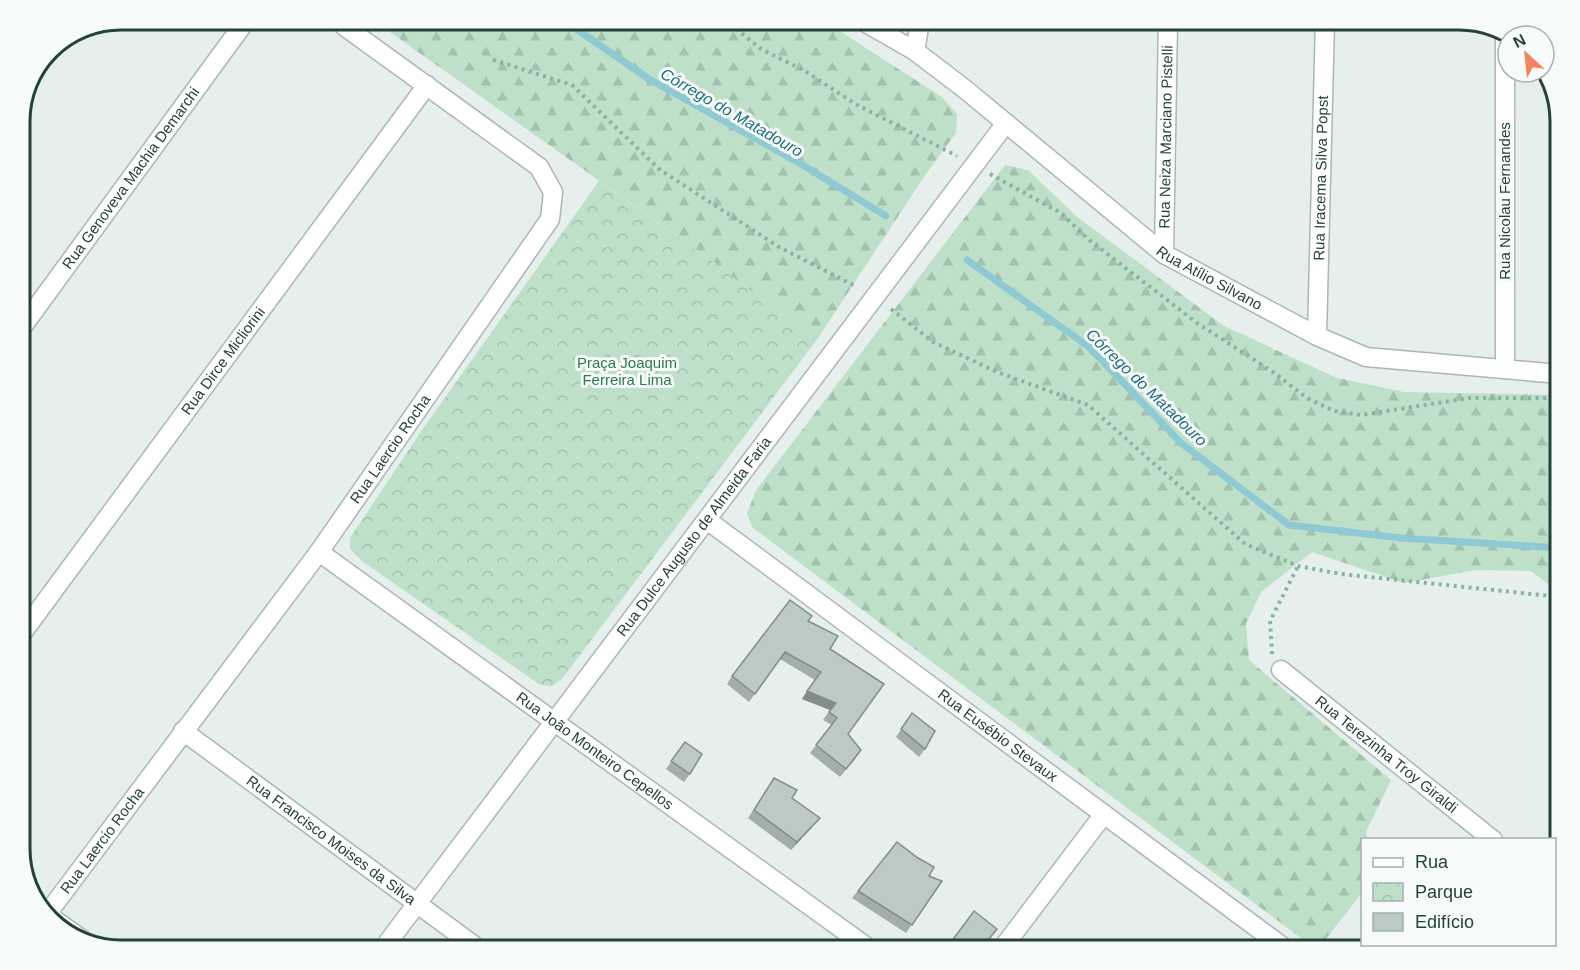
<svg xmlns="http://www.w3.org/2000/svg" width="1580" height="970" viewBox="0 0 1580 970" font-family="Helvetica,sans-serif">
<style>
.forest{fill:url(#forest-firs)}
.park{fill:url(#park-crowns)}
.lines{fill:none;stroke-linecap:round;stroke-linejoin:round}
.stream{stroke:#8ec9d4;stroke-width:7}
.minor-casing{stroke:#a8b8b2;stroke-width:21}
.path{stroke:#86b3a5;stroke-width:4;stroke-dasharray:3 4.5;stroke-linecap:butt}
.minor{stroke:#fff;stroke-width:18}
.wall{fill:#a1aea9}
.shaded-wall{fill:#838d89}
.building{fill:#bbcac4;stroke:#838d89;stroke-width:1.5}
.labels{text-anchor:middle;stroke-width:6;stroke-linejoin:round;paint-order:stroke}
.street-label{font-size:15px;fill:#24423a;stroke:#f7fbf9}
.park-label{font-size:15px;fill:#2d7a4b;stroke:#f7fbf9}
.water-label{font-size:16px;font-style:italic;fill:#1c6f80;stroke:#f7fbf9}
.rim{fill:none;stroke:#24423a;stroke-width:3}
</style>
<defs>
<pattern id="forest-firs" width="22" height="20" patternUnits="userSpaceOnUse" patternTransform="scale(1.5)"><rect width="22" height="20" fill="#bfe0c8"/><path d="M5 1l3.5 6h-7zM16 11l3.5 6h-7z" fill="#a4c1ad"/></pattern>
<pattern id="park-crowns" width="20" height="18" patternUnits="userSpaceOnUse" patternTransform="scale(1.5)"><rect width="20" height="18" fill="#bfe0c8"/><path d="M2 6a3 3 0 1 1 6 0M12 15a3 3 0 1 1 6 0" fill="none" stroke="#a4c1ad"/></pattern>
</defs>
<rect width="100%" height="100%" fill="#e6efeb"/>
<g class="forest">
<polygon points="827,23 942,97 957,114 956,133 926,174 816,341 711,260 380,25"/>
<polygon points="1005,165 1028,170 1076,216 1224,326 1337,378 1404,392 1560,395 1560,593 1531,571 1476,570 1404,583 1312,552 1261,592 1246,624 1249,660 1391,780 1366,832 1367,839 1362,840 1362,893 1317,950 753,528 747,514 756,490"/>
</g>
<polygon class="park" points="599,181 711,260 816,341 562,679 552,686 540,685 362,561 350,549 350,538 422,430"/>
<g class="lines">
<g class="stream">
<polyline points="569,24 649,79 801,164 886,216"/>
<polyline points="967,260 1089,347 1181,443 1289,525 1401,538 1560,548"/>
</g>
<defs>
<g id="minor">
<path id="s1" d="M866,23L915,51L966,90L1164,254L1317,336L1366,357L1560,374"/>
<polyline points="915,51 920,22"/>
<path id="s2" d="M1164,254L1168,21"/>
<path id="s3" d="M20,330L242,26"/>
<path id="s4" d="M1317,336L1325,20"/>
<polyline points="1505,369 1505,32"/>
<path id="s5" d="M707,520L1287,950"/>
<path id="s6" d="M319,552L871,950"/>
<path id="s7" d="M20,636L427,85"/>
<path id="s8" d="M1281,670L1493,840"/>
<path id="s9" d="M183,731L480,950"/>
<path id="s10" d="M47,914L319,552L550,219L553,192L539,167L344,26"/>
<polyline points="48,915 83,940"/>
<path id="s11" d="M382,950L1006,123"/>
<polyline points="1001,950 1104,814"/>
</g>
</defs>
<use href="#minor" class="minor-casing"/>
<g class="path">
<polyline points="730,24 761,49 805,71 857,105 957,156"/>
<polyline points="493,60 572,85 659,169 779,247 857,287"/>
<polyline points="990,174 1061,213 1088,239 1197,323 1273,372 1307,398 1334,411 1361,415 1470,398 1560,398"/>
<polyline points="891,309 933,342 997,372 1088,405 1245,544 1298,566 1341,574 1560,597"/>
<polyline points="1272,654 1270,621 1298,566"/>
</g>
<use href="#minor" class="minor"/>
</g>
<g class="wall">
<polygon points="808,621 830,649 848,734 856,758 840,777 810,753 832,725 823,720 830,710 802,699 815,680 780,659 749,702 727,684 732,676"/>
<polygon points="912,713 925,749 919,757 896,737"/>
<polygon points="685,742 690,774 684,782 666,769"/>
<polygon points="774,778 814,825 791,850 748,818"/>
<polygon points="929,876 942,881 906,933 852,898 858,891"/>
</g>
<g class="shaded-wall">
<polygon points="807,691 836,703 830,710 802,699"/>
<polygon points="820,818 814,825 791,850 797,842"/>
</g>
<g class="building">
<polygon points="790,600 812,616 808,621 838,636 830,649 884,684 848,734 861,750 846,769 816,745 837,718 829,712 836,703 807,691 821,672 785,652 755,694 732,676"/>
<polygon points="912,713 935,731 925,749 901,729"/>
<polygon points="685,742 702,754 690,774 671,761"/>
<polygon points="774,778 797,790 792,798 820,818 797,842 754,810"/>
<polygon points="897,842 918,858 934,867 929,876 942,881 912,925 858,891"/>
<polygon points="974,911 997,929 980,950 945,950"/>
</g>
<g class="labels">
<g class="street-label">
<text dy="5" stroke="none"><textPath href="#s2" startOffset="117">Rua Neiza Marciano Pistelli</textPath></text>
<text dy="5" stroke="none"><textPath href="#s3" startOffset="188">Rua Genoveva Machia Demarchi</textPath></text>
<text dy="5" stroke="none"><textPath href="#s4" startOffset="158">Rua Iracema Silva Popst</textPath></text>
<text transform="translate(1505 201) rotate(-90)" y="5">Rua Nicolau Fernandes</text>
<text dy="5" stroke="none"><textPath href="#s1" startOffset="429">Rua Atílio Silvano</textPath></text>
<text dy="5" stroke="none"><textPath href="#s7" startOffset="342">Rua Dirce Micliorini</textPath></text>
<text dy="5" stroke="none"><textPath href="#s10" startOffset="578">Rua Laercio Rocha</textPath></text>
<text dy="5" stroke="none"><textPath href="#s11" startOffset="518">Rua Dulce Augusto de Almeida Faria</textPath></text>
<text dy="5" stroke="none"><textPath href="#s5" startOffset="362">Rua Eusébio Stevaux</textPath></text>
<text dy="5" stroke="none"><textPath href="#s6" startOffset="340">Rua João Monteiro Cepellos</textPath></text>
<text dy="5" stroke="none"><textPath href="#s8" startOffset="135">Rua Terezinha Troy Giraldi</textPath></text>
<text dy="5" stroke="none"><textPath href="#s10" startOffset="92">Rua Laercio Rocha</textPath></text>
<text dy="5" stroke="none"><textPath href="#s9" startOffset="184">Rua Francisco Moises da Silva</textPath></text>
</g>
<g class="park-label">
<text x="627" y="368">Praça Joaquim<tspan x="627" dy="17">Ferreira Lima</tspan></text>
</g>
<g class="water-label">
<text transform="translate(732 112) rotate(30)" y="6">Córrego do Matadouro</text>
<text transform="translate(1147 387) rotate(44)" y="6">Córrego do Matadouro</text>
</g>
</g>
<path d="M0 0H1580V970H0ZM121 30H1459A91 91 0 0 1 1550 121V849A91 91 0 0 1 1459 940H121A91 91 0 0 1 30 849V121A91 91 0 0 1 121 30Z" fill="#f7fbf9" fill-rule="evenodd"/>
<path class="rim" d="M121 30H1459A91 91 0 0 1 1550 121V849A91 91 0 0 1 1459 940H121A91 91 0 0 1 30 849V121A91 91 0 0 1 121 30Z"/>
<rect x="1361" y="838" width="195" height="108" fill="#f7fbf9" stroke="#a3b1ad" stroke-width="1.5"/>
<rect x="1373" y="858" width="30" height="9" fill="#ffffff" stroke="#a3b1ad" stroke-width="1.5"/>
<text x="1415" y="868" font-size="18" fill="#24423a">Rua</text>
<rect x="1373" y="883" width="30" height="18" fill="url(#park-crowns)" stroke="#a3b1ad" stroke-width="1.5"/>
<text x="1415" y="898" font-size="18" fill="#24423a">Parque</text>
<rect x="1373" y="913" width="30" height="18" fill="#bbcac4" stroke="#a3b1ad" stroke-width="1.5"/>
<text x="1415" y="928" font-size="18" fill="#24423a">Edifício</text>
<g transform="translate(1526 54) rotate(333)"><circle r="28" fill="#f7fbf9" stroke="#a3b1ad" stroke-width="1.5"/>
<path d="M0-4.5L10 22L0 15L-10 22Z" fill="#f4845f"/>
<text y="-9" font-size="16" font-weight="bold" text-anchor="middle" fill="#24423a">N</text>
</g>
</svg>
